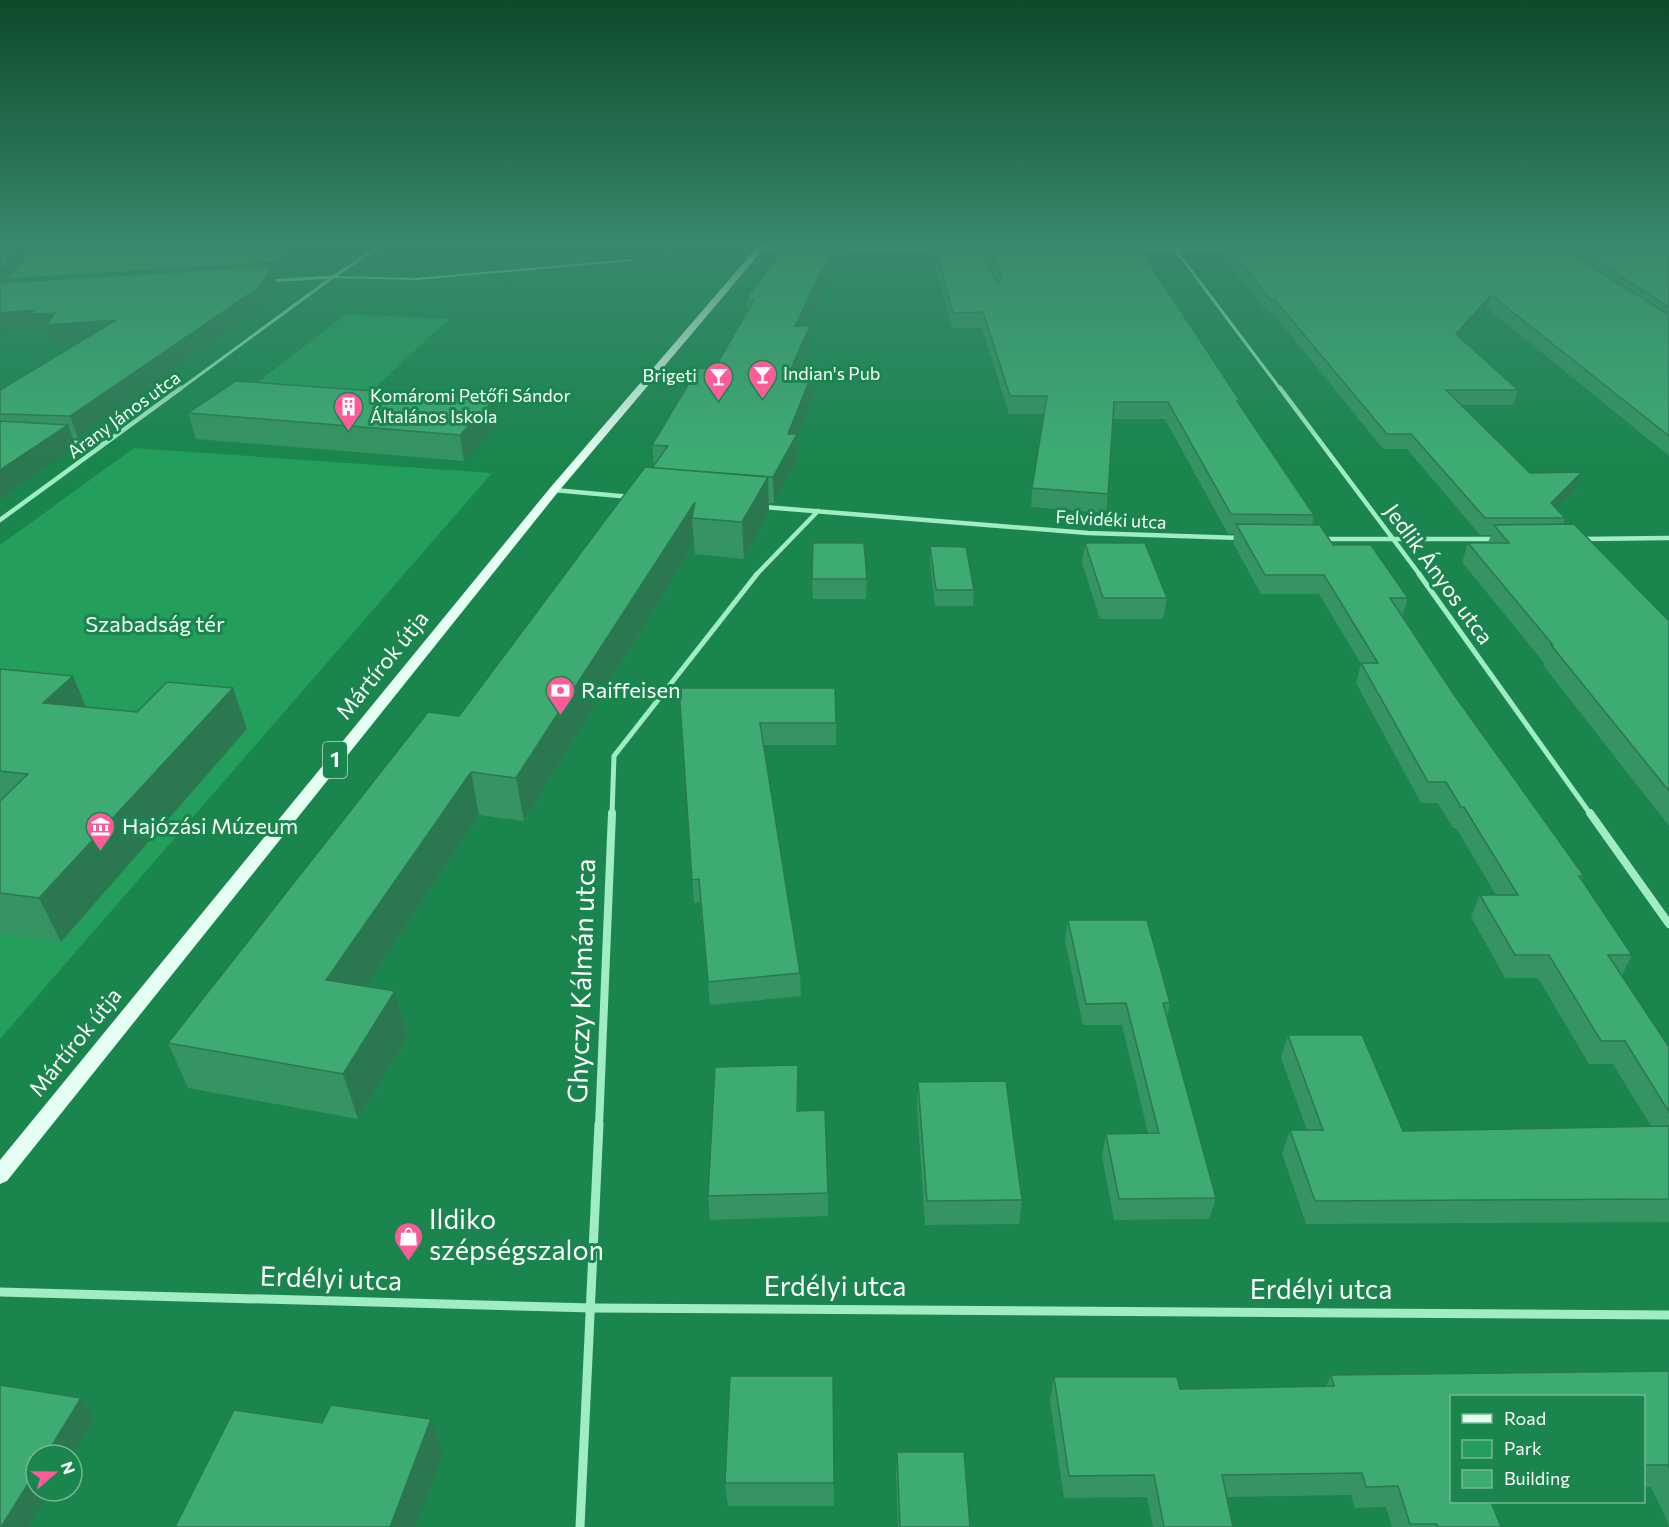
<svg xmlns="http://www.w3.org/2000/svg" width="1669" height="1527" viewBox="0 0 1669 1527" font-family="Commissioner,sans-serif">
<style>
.green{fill:#239e5c}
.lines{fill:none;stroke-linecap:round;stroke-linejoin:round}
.lane-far1{stroke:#a0ecc3;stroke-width:2}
.lane{stroke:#a0ecc3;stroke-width:3}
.street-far4{stroke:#a0ecc3;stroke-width:3}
.street-far3{stroke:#a0ecc3;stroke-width:4.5}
.street-far2{stroke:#a0ecc3;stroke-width:5}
.street-far1{stroke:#a0ecc3;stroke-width:8}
.street{stroke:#a0ecc3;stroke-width:9}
.primary{fill:#e5fff3;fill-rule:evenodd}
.wall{fill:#359462}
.shaded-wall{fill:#2b7850}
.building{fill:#3eac72;stroke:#2b7850;stroke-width:1.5}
.labels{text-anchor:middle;stroke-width:6;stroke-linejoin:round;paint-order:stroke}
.far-poi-label{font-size:18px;fill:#fff;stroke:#1a854d;text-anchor:start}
.far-street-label{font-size:18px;fill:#fff;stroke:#1a854d}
.shield{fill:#1a854d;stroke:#badaca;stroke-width:1.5}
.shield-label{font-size:21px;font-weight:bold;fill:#fff}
.street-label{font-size:22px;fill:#fff;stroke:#1a854d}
.park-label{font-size:22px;fill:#f3fef8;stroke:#1a854d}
.poi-label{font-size:22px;fill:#fff;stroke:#1a854d;text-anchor:start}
.near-street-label{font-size:27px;fill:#fff;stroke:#1a854d}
.near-poi-label{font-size:27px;fill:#fff;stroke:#1a854d;text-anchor:start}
</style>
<rect width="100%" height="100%" fill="#1a854d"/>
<g class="green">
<polygon points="346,314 449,319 370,392 254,385"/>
<polygon points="134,448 492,473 0,1039 0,545"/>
</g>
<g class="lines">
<polyline class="lane-far1" points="333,277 417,279 632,260"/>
<polyline class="lane" points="69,442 105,443"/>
<g class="street-far4">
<polyline points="760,248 789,249"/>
<polyline points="839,249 939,250"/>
<polyline points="1175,249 1281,390"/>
<polyline points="1133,250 1227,249"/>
<polyline points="268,281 332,277"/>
<polyline points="179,390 333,277 380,246"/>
</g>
<g class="street-far3">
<polyline points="1280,388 1420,575"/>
<polyline points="554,490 631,497"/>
<polyline points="764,507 1088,533 1241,538"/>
<polyline points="0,520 181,388"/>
<polyline points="1323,539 1496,539"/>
<polyline points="1581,539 1669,538"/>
<polyline points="756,575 818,511"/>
</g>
<g class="street-far2">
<polyline points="1419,574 1591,815"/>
<polyline points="612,815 614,756 757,574"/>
</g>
<g class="street-far1">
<polyline points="1590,813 1669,924"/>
<polyline points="599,1126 612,813"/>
</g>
<g class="street">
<polyline points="0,1292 592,1308 1669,1315"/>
<polyline points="580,1527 599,1124"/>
</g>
<polygon class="primary" points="758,246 766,246 558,492 7,1181 0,1184 0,1160 550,488"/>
</g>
<g class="wall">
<polygon points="933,246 978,246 982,253 982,246 1138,246 1240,401 1239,405 1314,515 1312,525 1333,545 1408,598 1402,616 1455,696 1584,876 1582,880 1632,955 1622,975 1669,1047 1669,1222 1306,1224 1282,1153 1290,1130 1307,1130 1281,1058 1288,1035 1403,1131 1651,1126 1613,1064 1589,1064 1538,978 1505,978 1471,917 1480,895 1496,895 1456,828 1453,828 1438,803 1421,803 1356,683 1361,664 1319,594 1261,594 1233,543 1234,534 1228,534 1165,419 1113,419 1108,494 1106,513 1031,507 1032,488 1044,414 1009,414 982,328 952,328 932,253"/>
<polygon points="1222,246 1559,246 1562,247 1562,246 1669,246 1669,456 1487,308 1461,338 1518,390 1513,405 1461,405 1530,473 1582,472 1576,489 1556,508 1565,518 1563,525 1669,621 1669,826 1543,665 1544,663 1462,562 1468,543 1488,543 1491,535 1480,535 1407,449 1383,449 1273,313 1268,313 1220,253"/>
<polygon points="846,253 819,297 805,326 810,349 800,373 813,397 797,436 798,459 774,503 769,503 769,512 744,559 695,554 694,544 524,821 479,815 366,987 395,991 408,1036 358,1119 188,1088 168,1043 459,716 652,468 654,466 652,445 714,369 747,313 746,299"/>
<polygon points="22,262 281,276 275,277 277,284 266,305 78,438 73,438 76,447 0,499 0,390 78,343 54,345 49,333 39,334"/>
<polygon points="188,413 498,425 464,461 196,439"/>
<polygon points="1085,543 1167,598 1163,619 1100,619 1082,563"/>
<polygon points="930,546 974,590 973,606 935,606 930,562"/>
<polygon points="812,579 867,579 866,599 813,599"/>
<polygon points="0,669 86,707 137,712 233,688 247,729 61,942 0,934"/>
<polygon points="679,688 836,723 836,745 763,745 800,973 801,996 710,1005 700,902 694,903"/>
<polygon points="1068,920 1170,1003 1167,1019 1216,1198 1209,1219 1114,1220 1102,1156 1106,1134 1148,1133 1122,1025 1083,1025 1065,941"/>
<polygon points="918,1082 1022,1200 1019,1224 925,1225 917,1106"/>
<polygon points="798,1089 798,1111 828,1193 828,1216 710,1220 708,1196"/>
<polygon points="1669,1371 1669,1525 1651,1487 1644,1487 1644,1396 1452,1396 1452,1502 1501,1527 1392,1527 1386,1507 1355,1508 1351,1495 1227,1497 1233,1527 1153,1527 1147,1497 1064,1498 1050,1400 1054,1377 1180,1389 1326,1386 1331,1375"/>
<polygon points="833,1376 834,1506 728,1506 725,1483"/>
<polygon points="897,1452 970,1527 898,1527 896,1475"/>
</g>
<g class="shaded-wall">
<polygon points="286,246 297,246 281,276 275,277 277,284 266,305 78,438 70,416 261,286 0,295 0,271 18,251 24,269"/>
<polygon points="694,246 715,246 694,273 662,276 660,251"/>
<polygon points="838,246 846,246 846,253 819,297 795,348 795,326 819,276"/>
<polygon points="1491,295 1487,308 1452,348 1456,334"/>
<polygon points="35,310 116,320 123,340 54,345 49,333 39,334 38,330 0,333 0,313"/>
<polygon points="810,326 810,349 789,396 789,373"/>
<polygon points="812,374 813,397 797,436 798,459 774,503 773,477 788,434"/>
<polygon points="494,400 498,425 464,461 460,435"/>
<polygon points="68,425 76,447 0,499 0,470"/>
<polygon points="1582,472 1576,489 1547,518 1551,503"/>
<polygon points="768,477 769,512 744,559 742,522"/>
<polygon points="695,502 692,518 694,544 524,821 516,778"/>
<polygon points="73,676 90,716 43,703"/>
<polygon points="233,688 247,729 61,942 39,898"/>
<polygon points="471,772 479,815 341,1025 326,980"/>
<polygon points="395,991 408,1036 358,1119 343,1074"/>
<polygon points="81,1398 94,1418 72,1455 46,1455"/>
<polygon points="431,1419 443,1453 416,1527 390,1527"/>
<polygon points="36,1471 36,1491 50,1491 28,1527 1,1527"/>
</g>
<g class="building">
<polygon points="151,246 286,246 278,262 7,279 28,254 57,253 60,250"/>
<polygon points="660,246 694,246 692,248 660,251"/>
<polygon points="785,246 838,246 819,276 795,326 810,326 789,373 812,374 788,434 797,434 773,477 652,468 668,446 652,445 698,368 714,369 754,300 746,299"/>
<polygon points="935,246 978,246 996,281 999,282 1002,278 986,246 1138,246 1240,401 1237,401 1314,515 1231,514 1168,402 1114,402 1108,494 1032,488 1047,396 1010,396 983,312 953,313"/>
<polygon points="1227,246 1559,246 1669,315 1669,436 1491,295 1456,334 1518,390 1446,390 1530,473 1582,472 1551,503 1565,518 1485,518 1411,434 1387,434 1275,300 1271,300"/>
<polygon points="1573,246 1669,246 1669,307"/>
<polygon points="18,251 0,271 0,252"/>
<polygon points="272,266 261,286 70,416 0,414 0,390 116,320 46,325 55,313 32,314 35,310 0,313 0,283"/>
<polygon points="236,381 494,400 460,435 188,413"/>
<polygon points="0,421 68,425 0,470"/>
<polygon points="645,467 768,477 742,522 692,518 695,502 516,778 471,772 326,980 395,991 343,1074 168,1043 428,712 459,716"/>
<polygon points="1236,524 1320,525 1333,545 1371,545 1408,598 1390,598 1455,696 1584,876 1579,876 1632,955 1608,955 1669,1047 1669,1112 1625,1041 1601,1041 1549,955 1515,955 1480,895 1518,895 1464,807 1461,807 1446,782 1428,782 1361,663 1378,663 1324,575 1265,575"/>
<polygon points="1574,524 1669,621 1669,791 1551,645 1553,645 1468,543 1509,543 1494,525"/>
<polygon points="813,543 864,543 867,579 812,579"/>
<polygon points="1085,543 1145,543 1167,598 1103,598"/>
<polygon points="930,546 966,547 974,590 936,590"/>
<polygon points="0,669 73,676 43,703 137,712 167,682 233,688 39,898 0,893 0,801 28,774 0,771"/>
<polygon points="679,688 835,688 836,723 760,723 800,973 708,982 699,879 692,880"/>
<polygon points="1068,920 1147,920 1170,1003 1163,1003 1216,1198 1119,1199 1106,1134 1159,1133 1126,1003 1086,1004"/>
<polygon points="1288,1035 1362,1035 1403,1131 1669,1126 1669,1199 1315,1201 1290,1130 1323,1130"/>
<polygon points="798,1065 797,1111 825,1110 828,1193 708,1196 715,1067"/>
<polygon points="1006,1081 1022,1200 927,1201 918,1082"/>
<polygon points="1669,1371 1669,1468 1668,1465 1644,1465 1644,1396 1452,1396 1452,1502 1491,1502 1501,1527 1438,1527 1437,1524 1410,1524 1398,1486 1366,1487 1362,1473 1222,1475 1233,1527 1164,1527 1154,1475 1069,1476 1054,1377 1177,1377 1180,1389 1334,1386 1331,1375"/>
<polygon points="730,1376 833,1376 834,1483 725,1483"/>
<polygon points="0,1385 81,1398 46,1455 36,1455 36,1471 1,1527 0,1527"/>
<polygon points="331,1405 431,1419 390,1527 175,1527 234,1410 322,1423"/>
<polygon points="897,1452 964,1452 970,1527 900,1527"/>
</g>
<linearGradient id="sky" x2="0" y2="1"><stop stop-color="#0e492a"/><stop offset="0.53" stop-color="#38896d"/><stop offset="1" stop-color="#38896d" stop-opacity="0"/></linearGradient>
<rect width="1669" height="460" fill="url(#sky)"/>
<defs>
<symbol id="bar-pin" viewBox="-11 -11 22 30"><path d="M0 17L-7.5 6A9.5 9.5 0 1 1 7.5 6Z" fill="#fe5c98" stroke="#1a854d"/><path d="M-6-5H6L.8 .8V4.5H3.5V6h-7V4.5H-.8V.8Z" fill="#fff"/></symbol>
<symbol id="building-pin" viewBox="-11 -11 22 30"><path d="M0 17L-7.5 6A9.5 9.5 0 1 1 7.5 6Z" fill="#fe5c98" stroke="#1a854d"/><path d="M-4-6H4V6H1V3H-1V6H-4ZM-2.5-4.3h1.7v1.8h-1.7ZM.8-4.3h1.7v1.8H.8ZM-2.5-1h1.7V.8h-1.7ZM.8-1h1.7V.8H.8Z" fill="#fff"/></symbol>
<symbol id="bank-pin" viewBox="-11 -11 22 30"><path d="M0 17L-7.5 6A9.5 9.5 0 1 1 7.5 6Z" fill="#fe5c98" stroke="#1a854d"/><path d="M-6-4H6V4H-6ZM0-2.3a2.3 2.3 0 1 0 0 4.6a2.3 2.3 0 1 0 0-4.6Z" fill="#fff"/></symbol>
<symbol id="museum-pin" viewBox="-11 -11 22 30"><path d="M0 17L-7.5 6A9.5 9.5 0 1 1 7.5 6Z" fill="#fe5c98" stroke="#1a854d"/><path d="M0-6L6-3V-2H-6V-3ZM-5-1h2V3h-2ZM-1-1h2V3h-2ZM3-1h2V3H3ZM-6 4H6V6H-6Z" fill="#fff"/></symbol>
<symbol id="shop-pin" viewBox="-11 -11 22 30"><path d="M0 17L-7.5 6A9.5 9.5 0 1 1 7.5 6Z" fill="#fe5c98" stroke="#1a854d"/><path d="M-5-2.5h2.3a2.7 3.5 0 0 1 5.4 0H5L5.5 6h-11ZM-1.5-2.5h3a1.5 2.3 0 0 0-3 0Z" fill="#fff"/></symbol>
</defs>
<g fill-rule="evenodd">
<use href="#bar-pin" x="746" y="358" width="33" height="45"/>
<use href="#bar-pin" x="702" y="360" width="33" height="45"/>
<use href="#building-pin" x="332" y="390" width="33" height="45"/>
<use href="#bank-pin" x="544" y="674" width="33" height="45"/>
<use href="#museum-pin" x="84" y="810" width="33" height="45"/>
<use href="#shop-pin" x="392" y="1220" width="33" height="45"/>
</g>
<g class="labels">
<g class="far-poi-label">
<text x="783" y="380">Indian's Pub</text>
<text x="697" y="382" text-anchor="end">Brigeti</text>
<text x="370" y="402">Komáromi Petőfi Sándor<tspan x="370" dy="21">Általános Iskola</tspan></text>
</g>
<g class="far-street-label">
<text transform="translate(124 415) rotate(-36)" y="6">Arany János utca</text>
<text transform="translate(1111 520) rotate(3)" y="6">Felvidéki utca</text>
</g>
<rect class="shield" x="323" y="742" width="24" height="36" rx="4.5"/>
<g class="shield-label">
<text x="335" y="767">1</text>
</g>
<g class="street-label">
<text transform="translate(1439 574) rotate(54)" y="8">Jedlik Ányos utca</text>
<text transform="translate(382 665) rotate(-51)" y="8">Mártírok útja</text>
<text transform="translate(75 1042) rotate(-51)" y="8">Mártírok útja</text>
</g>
<g class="park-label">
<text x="155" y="632">Szabadság tér</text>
</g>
<g class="poi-label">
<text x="581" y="698">Raiffeisen</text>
<text x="122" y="834">Hajózási Múzeum</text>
</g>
<g class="near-street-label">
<text transform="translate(582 981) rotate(-88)" y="9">Ghyczy Kálmán utca</text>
<text transform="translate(331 1279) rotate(2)" y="9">Erdélyi utca</text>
<text x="835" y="1296">Erdélyi utca</text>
<text x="1321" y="1299">Erdélyi utca</text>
</g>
<g class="near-poi-label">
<text x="429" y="1229">Ildiko<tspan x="429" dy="31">szépségszalon</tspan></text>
</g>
</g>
<rect x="1450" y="1395" width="195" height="108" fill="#1a854d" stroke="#76b694" stroke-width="1.5"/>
<rect x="1462" y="1414" width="30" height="9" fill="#e5fff3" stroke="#76b694" stroke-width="1.5"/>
<text x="1504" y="1425" font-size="18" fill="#ffffff">Road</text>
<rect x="1462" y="1440" width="30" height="18" fill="#239e5c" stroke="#76b694" stroke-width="1.5"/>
<text x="1504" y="1455" font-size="18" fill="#ffffff">Park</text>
<rect x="1462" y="1470" width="30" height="18" fill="#3eac72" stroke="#76b694" stroke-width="1.5"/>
<text x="1504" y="1485" font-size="18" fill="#ffffff">Building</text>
<g transform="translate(54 1473) rotate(70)"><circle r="28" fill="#1a854d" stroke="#76b694" stroke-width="1.5"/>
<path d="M0-4.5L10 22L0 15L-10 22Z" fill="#fe5c98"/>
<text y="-9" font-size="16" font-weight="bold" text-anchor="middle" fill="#ffffff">N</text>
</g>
</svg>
